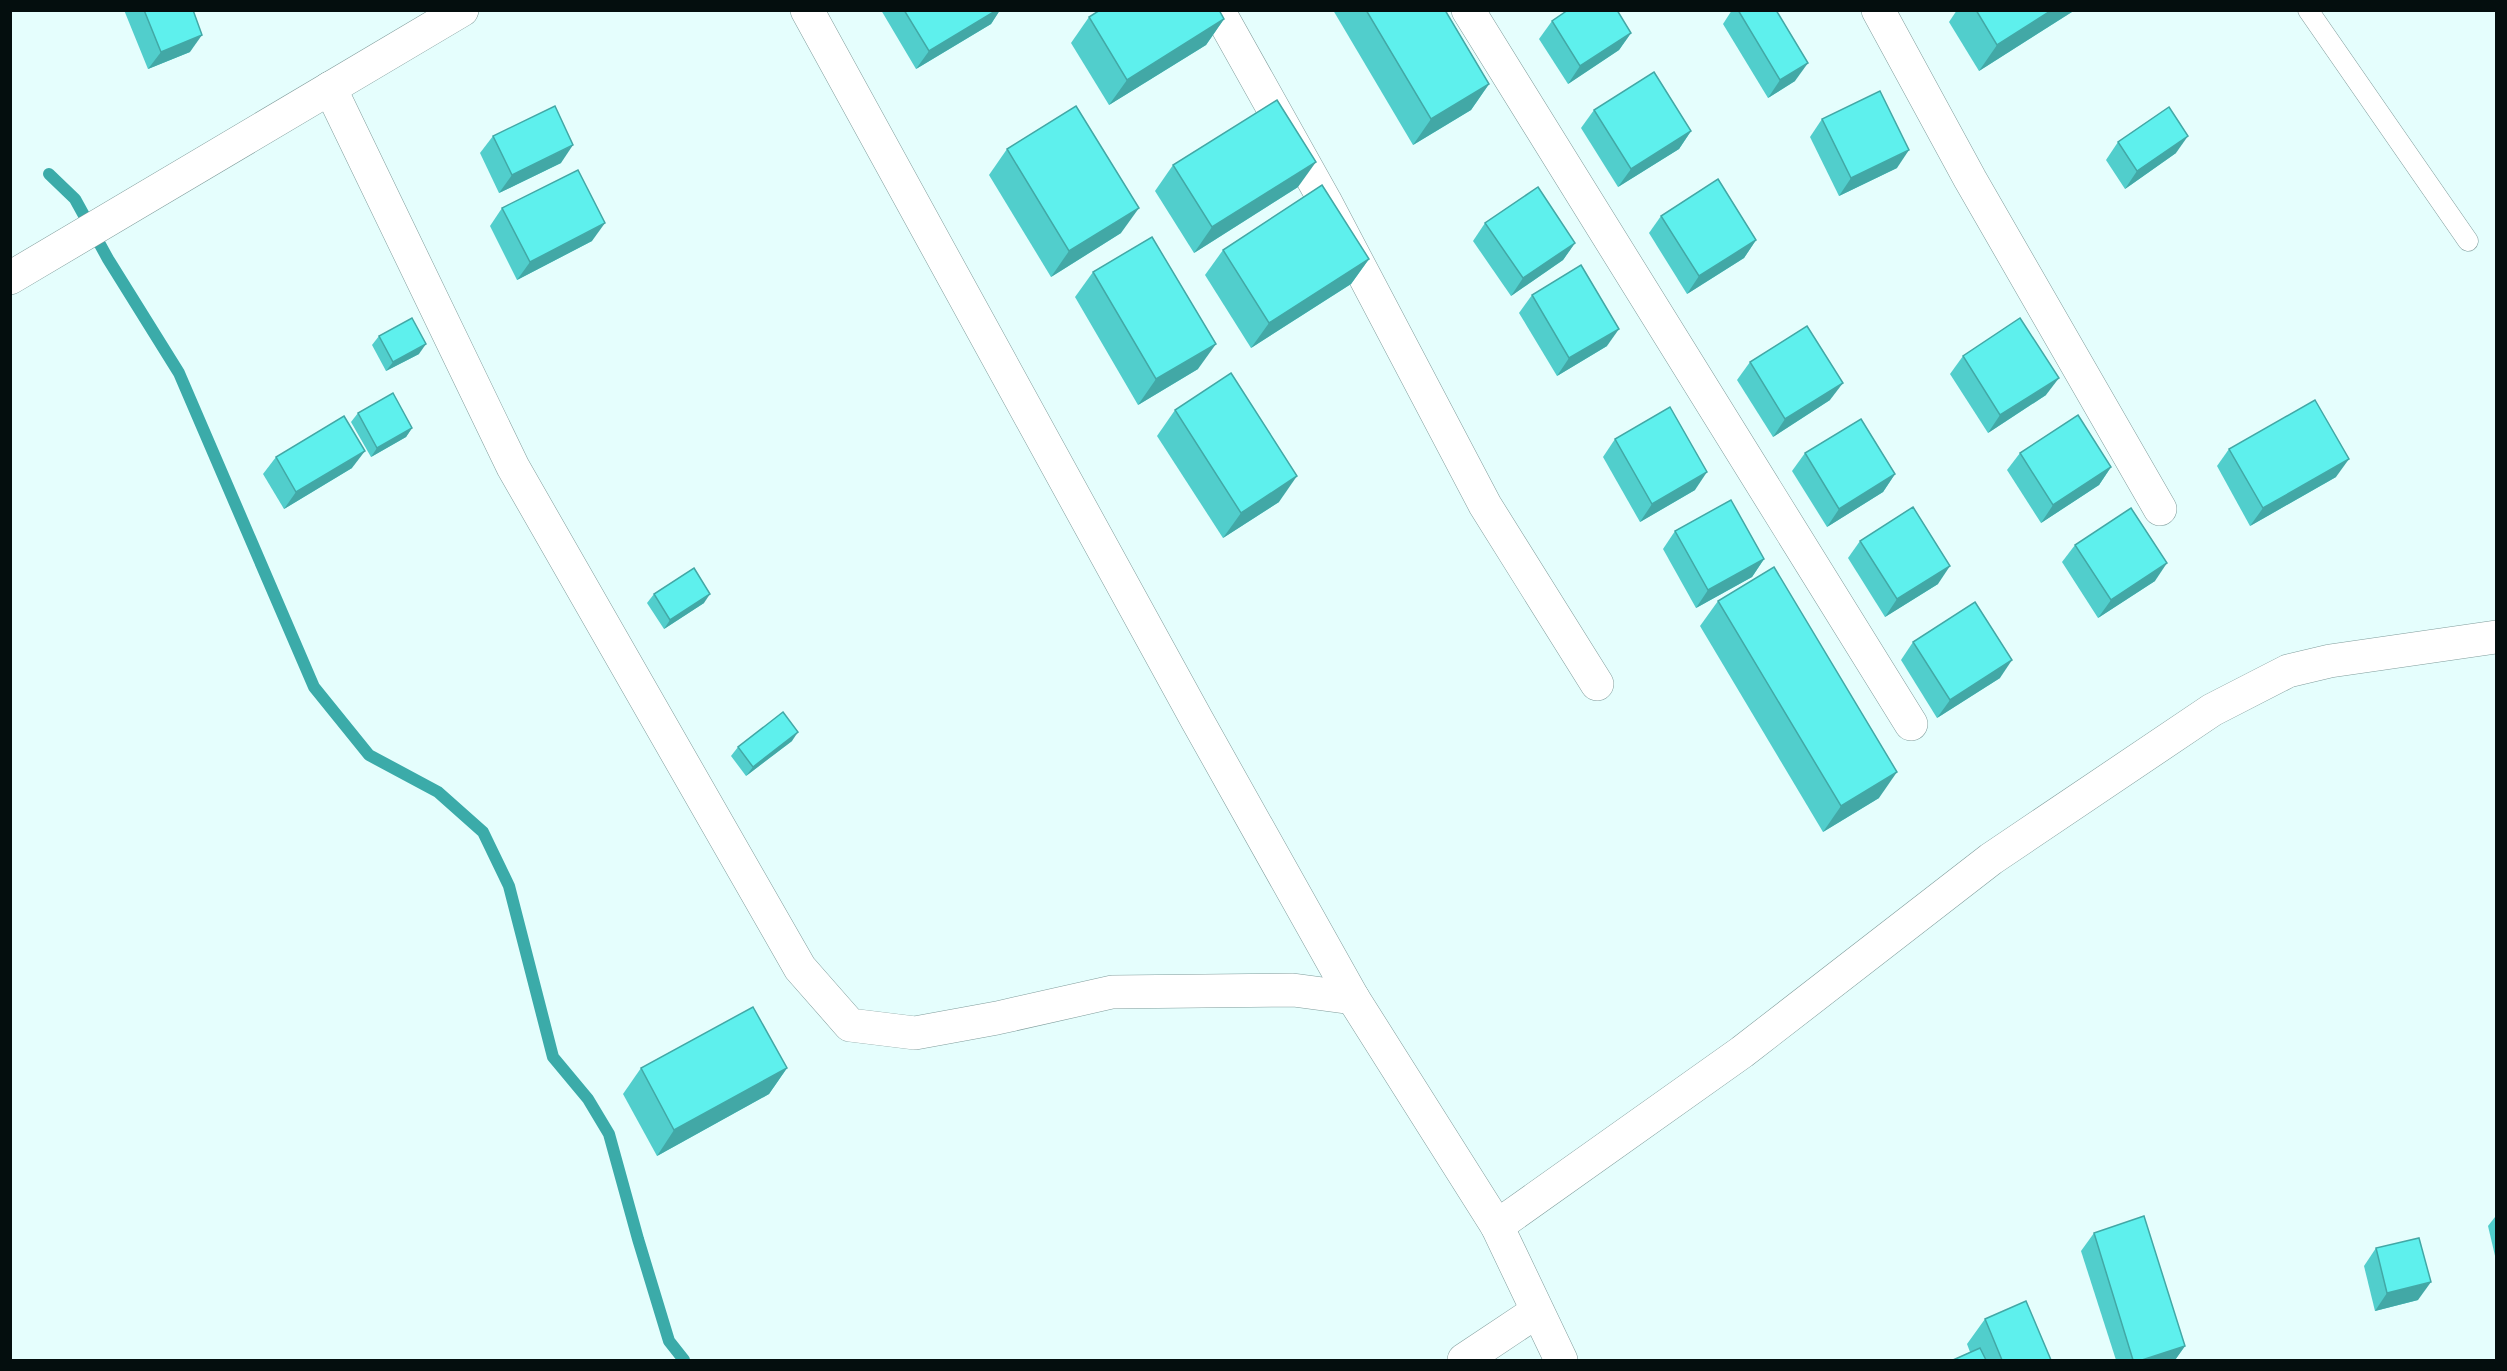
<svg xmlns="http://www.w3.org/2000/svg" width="2507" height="1371" viewBox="0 0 2507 1371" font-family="Literata,serif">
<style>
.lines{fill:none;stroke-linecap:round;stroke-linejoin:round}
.stream{stroke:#3baba9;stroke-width:12}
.lane-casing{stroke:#809d9c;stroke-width:21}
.street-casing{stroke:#809d9c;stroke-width:34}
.lane{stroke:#fff;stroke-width:20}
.street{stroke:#fff;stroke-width:33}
.wall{fill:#51cecc}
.shaded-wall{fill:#42a8a6}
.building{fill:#5ef0ed;stroke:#42a8a6;stroke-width:1.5}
</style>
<rect width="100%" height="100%" fill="#e5fefd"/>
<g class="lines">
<polyline class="stream" points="49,174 75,199 108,259 179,373 314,687 369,755 438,792 483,832 509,886 553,1057 588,1099 609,1134 638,1239 669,1341 684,1360"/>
<defs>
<polyline id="lane" points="2308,10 2468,241"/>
<g id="street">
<polyline points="807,10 1197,720 1353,998 1497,1226 1561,1360"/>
<polyline points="1218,10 1325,201 1485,505 1597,684"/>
<polyline points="1468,10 1911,724"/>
<polyline points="1878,10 1970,179 2160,509"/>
<polyline points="330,88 513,467 800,968 850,1025 915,1033 997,1018 1112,992 1293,990 1353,998"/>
<polyline points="10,278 462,10"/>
<polyline points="1497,1226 1742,1052 1991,859 2212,710 2288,671 2330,661 2496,637"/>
<polyline points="1464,1360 1536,1312"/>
</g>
</defs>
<use href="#lane" class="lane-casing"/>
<use href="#street" class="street-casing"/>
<use href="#lane" class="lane"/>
<use href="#street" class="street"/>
</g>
<g class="wall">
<polygon points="124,10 193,10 190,52 148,69"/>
<polygon points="881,10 1000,10 991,24 916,69"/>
<polygon points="1333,10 1445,10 1489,84 1471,110 1413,145"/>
<polygon points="1732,10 1776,10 1795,81 1768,98 1723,24"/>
<polygon points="1957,10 2075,10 1979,71 1949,22"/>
<polygon points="1089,17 1224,19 1206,45 1109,105 1071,43"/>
<polygon points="1552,21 1631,33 1619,50 1568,84 1539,39"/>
<polygon points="1594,110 1691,131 1679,149 1618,187 1581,128"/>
<polygon points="1822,119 1897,168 1839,196 1810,137"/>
<polygon points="493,136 561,163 499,193 480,153"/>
<polygon points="2118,142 2176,153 2125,189 2106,160"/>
<polygon points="1007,149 1121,233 1051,277 989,175"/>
<polygon points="1173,165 1298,187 1194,253 1155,191"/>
<polygon points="502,208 592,241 517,280 490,226"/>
<polygon points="1661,216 1756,240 1744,258 1687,294 1649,233"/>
<polygon points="1485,223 1575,243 1563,260 1511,296 1473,241"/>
<polygon points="1223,250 1369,259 1351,284 1251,348 1205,275"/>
<polygon points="1093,272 1198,369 1138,405 1075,297"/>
<polygon points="1532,295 1607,346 1557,376 1519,313"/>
<polygon points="379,336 419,354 386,371 372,345"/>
<polygon points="1963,356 2046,395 1988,433 1950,374"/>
<polygon points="1750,362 1830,400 1773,437 1737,380"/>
<polygon points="1175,410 1279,502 1223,538 1157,436"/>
<polygon points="358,413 412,428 406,437 371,457 351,422"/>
<polygon points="1615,439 1695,490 1640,522 1603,457"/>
<polygon points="2229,449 2336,477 2250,526 2217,466"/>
<polygon points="1805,453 1895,474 1883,492 1827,527 1792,471"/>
<polygon points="2020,453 2111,467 2099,485 2041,523 2007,470"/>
<polygon points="276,457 352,468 284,509 263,474"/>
<polygon points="1675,531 1764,559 1752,577 1696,608 1663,549"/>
<polygon points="1860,541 1938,584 1885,617 1848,558"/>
<polygon points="2075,545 2155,581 2098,618 2062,562"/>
<polygon points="654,594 704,603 664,629 647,603"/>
<polygon points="1718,601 1879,798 1823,832 1700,626"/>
<polygon points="1913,642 2000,678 1937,718 1901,660"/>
<polygon points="792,741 746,776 731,756 738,747"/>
<polygon points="641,1068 787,1068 769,1094 657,1156 623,1094"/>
<polygon points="2496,1216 2496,1260 2488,1226 2495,1217"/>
<polygon points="2094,1233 2185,1346 2175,1360 2116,1360 2081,1251"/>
<polygon points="2376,1248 2418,1300 2375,1311 2364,1266"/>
<polygon points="1985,1319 2051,1360 1953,1360 1970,1352 1967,1344"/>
</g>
<g class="shaded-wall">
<polygon points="997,10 1000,10 991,24 916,69 929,51"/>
<polygon points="2052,10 2075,10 1979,71 1997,45"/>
<polygon points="1224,19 1206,45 1109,105 1127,80"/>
<polygon points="1631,33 1619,50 1568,84 1580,66"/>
<polygon points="202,35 190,52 148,69 161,52"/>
<polygon points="1808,63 1795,81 1768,98 1780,80"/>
<polygon points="1489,84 1471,110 1413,145 1431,119"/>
<polygon points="1691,131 1679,149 1618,187 1631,169"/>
<polygon points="2188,136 2176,153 2125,189 2137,171"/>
<polygon points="573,145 561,163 499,193 512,175"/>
<polygon points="1909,150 1897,168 1839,196 1851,178"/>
<polygon points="1316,162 1298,187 1194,253 1212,227"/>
<polygon points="1139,208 1121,233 1051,277 1069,251"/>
<polygon points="605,223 592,241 517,280 530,262"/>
<polygon points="1756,240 1744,258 1687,294 1699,276"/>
<polygon points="1575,243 1563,260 1511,296 1523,278"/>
<polygon points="1369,259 1351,284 1251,348 1269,323"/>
<polygon points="1619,329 1607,346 1557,376 1569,358"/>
<polygon points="426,344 419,354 386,371 393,362"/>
<polygon points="1216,344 1198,369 1138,405 1156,379"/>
<polygon points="2059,378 2046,395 1988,433 2000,415"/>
<polygon points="1843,383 1830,400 1773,437 1785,419"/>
<polygon points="412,428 406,437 371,457 377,448"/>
<polygon points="365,451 352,468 284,509 296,492"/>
<polygon points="2349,459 2336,477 2250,526 2263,508"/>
<polygon points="2111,467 2099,485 2041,523 2053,505"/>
<polygon points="1707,472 1695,490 1640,522 1652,504"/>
<polygon points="1895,474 1883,492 1827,527 1839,509"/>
<polygon points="1297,476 1279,502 1223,538 1241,513"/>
<polygon points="1764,559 1752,577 1696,608 1708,590"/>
<polygon points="2167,563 2155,581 2098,618 2111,600"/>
<polygon points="1950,566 1938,584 1885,617 1897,599"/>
<polygon points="710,594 704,603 664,629 670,620"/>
<polygon points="2012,660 2000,678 1937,718 1950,700"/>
<polygon points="798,732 792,741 746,776 753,767"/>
<polygon points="1897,772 1879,798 1823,832 1841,806"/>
<polygon points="787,1068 769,1094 657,1156 674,1130"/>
<polygon points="2431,1282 2418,1300 2375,1311 2387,1293"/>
<polygon points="2185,1346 2175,1360 2142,1360"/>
</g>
<g class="building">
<polygon points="144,10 193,10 202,35 161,52"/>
<polygon points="904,10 997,10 929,51"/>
<polygon points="1100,10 1219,10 1224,19 1127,80 1089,17"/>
<polygon points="1366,10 1445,10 1489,84 1431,119"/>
<polygon points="1568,10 1617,10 1631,33 1580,66 1552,21"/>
<polygon points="1738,10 1776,10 1808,63 1780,80"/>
<polygon points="1976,10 2052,10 1997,45"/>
<polygon points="1654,72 1691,131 1631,169 1594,110"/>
<polygon points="1880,91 1909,150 1851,178 1822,119"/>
<polygon points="1277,100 1316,162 1212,227 1173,165"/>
<polygon points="555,106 573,145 512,175 493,136"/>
<polygon points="1076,106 1139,208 1069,251 1007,149"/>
<polygon points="2169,107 2188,136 2137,171 2118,142"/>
<polygon points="578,170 605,223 530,262 502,208"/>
<polygon points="1718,179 1756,240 1699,276 1661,216"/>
<polygon points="1322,185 1369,259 1269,323 1223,250"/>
<polygon points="1538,187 1575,243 1523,278 1485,223"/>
<polygon points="1152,237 1216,344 1156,379 1093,272"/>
<polygon points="1581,265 1619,329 1569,358 1532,295"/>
<polygon points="412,318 426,344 393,362 379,336"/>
<polygon points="2020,318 2059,378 2000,415 1963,356"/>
<polygon points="1807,326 1843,383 1785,419 1750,362"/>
<polygon points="1231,373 1297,476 1241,513 1175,410"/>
<polygon points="393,393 412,428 377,448 358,413"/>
<polygon points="2315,400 2349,459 2263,508 2229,449"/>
<polygon points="1670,407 1707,472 1652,504 1615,439"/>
<polygon points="2078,415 2111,467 2053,505 2020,453"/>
<polygon points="344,416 365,451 296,492 276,457"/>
<polygon points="1861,419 1895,474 1839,509 1805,453"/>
<polygon points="1731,500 1764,559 1708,590 1675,531"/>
<polygon points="1913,507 1950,566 1897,599 1860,541"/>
<polygon points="2131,508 2167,563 2111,600 2075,545"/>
<polygon points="1774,567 1897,772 1841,806 1718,601"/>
<polygon points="694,568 710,594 670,620 654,594"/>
<polygon points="1975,602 2012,660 1950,700 1913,642"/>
<polygon points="783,712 798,732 753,767 738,747"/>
<polygon points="753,1007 787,1068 674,1130 641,1068"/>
<polygon points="2144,1216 2185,1346 2142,1360 2133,1360 2094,1233"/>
<polygon points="2419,1238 2431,1282 2387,1293 2376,1248"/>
<polygon points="2026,1301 2051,1360 2002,1360 1985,1319"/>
<polygon points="1980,1348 1986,1360 1953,1360"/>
</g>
<rect width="2507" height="1371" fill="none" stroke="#040e0e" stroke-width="24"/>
</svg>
